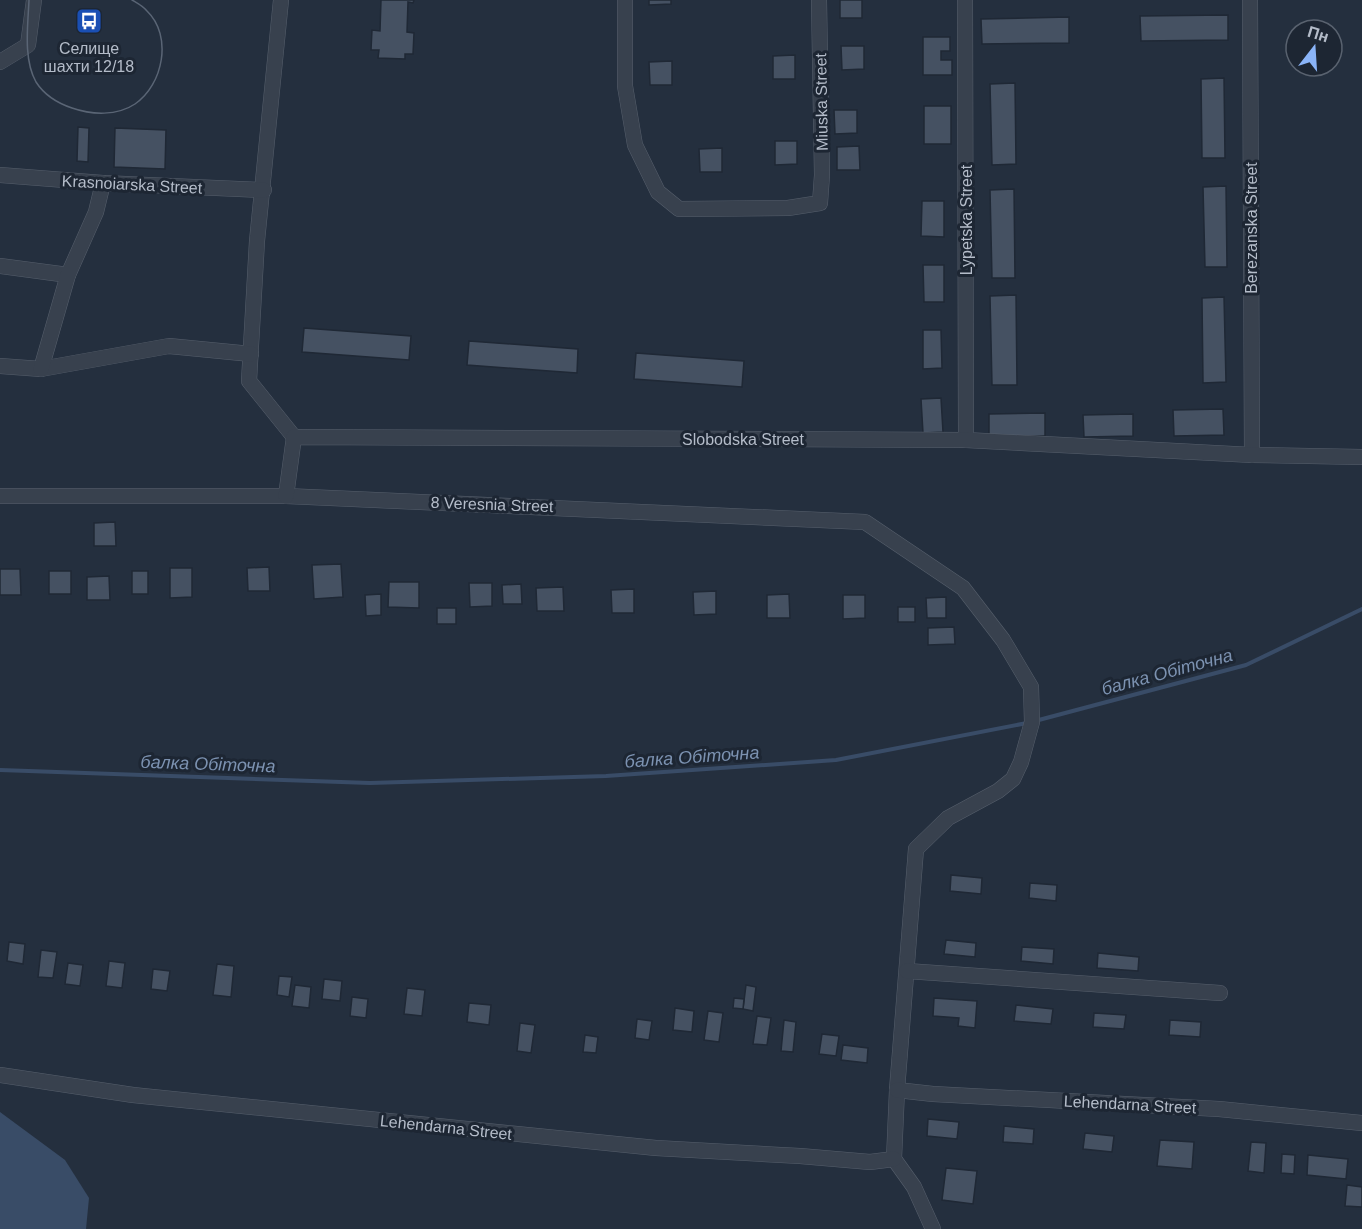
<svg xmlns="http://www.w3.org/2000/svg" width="1362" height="1229" viewBox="0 0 1362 1229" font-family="Arial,sans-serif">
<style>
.water{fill:#394c67}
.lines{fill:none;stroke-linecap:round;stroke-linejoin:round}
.stream{stroke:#394c67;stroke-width:4}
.building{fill:#455162;stroke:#1f2835;stroke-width:1.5}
.minor-casing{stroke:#565f6c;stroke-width:16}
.minor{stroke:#38414e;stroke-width:15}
.tram{stroke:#5a6575;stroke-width:1.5}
.labels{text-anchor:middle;stroke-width:6;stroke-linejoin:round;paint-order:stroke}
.poi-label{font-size:16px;fill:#b4bcc9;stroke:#1d2633}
.street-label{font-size:16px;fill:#b4bcc9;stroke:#1d2633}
.water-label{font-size:18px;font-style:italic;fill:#7c92b1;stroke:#1d2633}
</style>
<rect width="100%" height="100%" fill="#242f3e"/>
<polygon class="water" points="0,1112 65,1160 89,1198 86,1229 0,1229"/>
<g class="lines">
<g class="stream">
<polyline points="1035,721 1246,665 1362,609"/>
<polyline points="0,770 370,783 606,776 836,760 1027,723"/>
</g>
</g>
<g class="building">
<polygon points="381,0 414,0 413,3 408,2 407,32 414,33 413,54 405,54 405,59 378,58 379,50 371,50 372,30 380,31"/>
<polygon points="649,0 671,0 671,4 649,5"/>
<rect x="840" y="0" width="22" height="18"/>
<polygon points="1228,15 1228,40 1141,41 1140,16"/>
<polygon points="1069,17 1069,43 982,44 981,19"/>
<polygon points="923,37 950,37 950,51 941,51 941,60 952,60 952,75 923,75"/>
<polygon points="841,46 864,46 864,69 842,70"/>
<polygon points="795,55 795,79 773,79 773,56"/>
<polygon points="672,61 672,85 650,85 649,62"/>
<polygon points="1224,78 1225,158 1202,158 1201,79"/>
<polygon points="1015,83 1016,164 992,165 990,84"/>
<rect x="924" y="106" width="27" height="38"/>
<polygon points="834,110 857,110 857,133 835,134"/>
<polygon points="78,127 89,128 88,162 77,161"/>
<polygon points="115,128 166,130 165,169 114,167"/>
<polygon points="775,141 797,141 797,164 775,165"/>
<polygon points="859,146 860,170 837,170 837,147"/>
<polygon points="722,148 722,172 700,172 699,149"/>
<polygon points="1226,186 1227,267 1205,267 1203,187"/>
<polygon points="1014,189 1015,278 992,278 990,190"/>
<polygon points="922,201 944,201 944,237 921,236"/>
<polygon points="923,265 944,265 944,302 924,302"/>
<polygon points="1016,295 1017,385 992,385 990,296"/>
<polygon points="1224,297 1226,382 1203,383 1202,298"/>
<polygon points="304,328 411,336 409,360 302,352"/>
<polygon points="923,330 941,330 942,368 923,369"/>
<polygon points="469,341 578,349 577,373 467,365"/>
<polygon points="636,353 744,361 742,387 634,379"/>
<polygon points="941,398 943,432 923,433 921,399"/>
<polygon points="1223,409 1224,435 1174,436 1173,410"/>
<polygon points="1045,413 1045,436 989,436 989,414"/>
<polygon points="1133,414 1133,436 1084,437 1083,415"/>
<polygon points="115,522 116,546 94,546 94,523"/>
<polygon points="341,564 343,597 314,599 312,565"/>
<polygon points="269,567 270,591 248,591 247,568"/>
<polygon points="170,568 192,568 192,597 170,598"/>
<polygon points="0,569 20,569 21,595 0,595"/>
<rect x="49" y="571" width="22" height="23"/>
<rect x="132" y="571" width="16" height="23"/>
<polygon points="109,576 110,600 87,600 87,577"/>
<polygon points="389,582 419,582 419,608 388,607"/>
<polygon points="469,583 492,583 492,606 470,607"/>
<polygon points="521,584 522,604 503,604 502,585"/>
<polygon points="563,587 564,611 537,611 536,588"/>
<polygon points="634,589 634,613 612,613 611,590"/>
<polygon points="716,591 716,614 694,615 693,592"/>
<polygon points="381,594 381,615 366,616 365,595"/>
<polygon points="789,594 790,618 767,618 767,595"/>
<polygon points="843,595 865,595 865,618 843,619"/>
<polygon points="946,597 946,618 927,618 926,598"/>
<rect x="898" y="607" width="17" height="15"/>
<rect x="437" y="608" width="19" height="16"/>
<polygon points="954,627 955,644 928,645 928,628"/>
<polygon points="951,875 982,878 981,894 950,891"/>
<polygon points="1030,883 1057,885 1056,901 1029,898"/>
<polygon points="946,940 976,943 975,957 944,954"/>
<polygon points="9,942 25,944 23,964 7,961"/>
<polygon points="1022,947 1054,949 1053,964 1021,961"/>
<polygon points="41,950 57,952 53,978 38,977"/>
<polygon points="1098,953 1139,957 1138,971 1097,968"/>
<polygon points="109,961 125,963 122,988 106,986"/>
<polygon points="68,963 83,965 80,986 65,984"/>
<polygon points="217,964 234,966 231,997 213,995"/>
<polygon points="153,969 170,971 167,991 151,989"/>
<polygon points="279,976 292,977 289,997 277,995"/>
<polygon points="324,979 342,981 340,1001 322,999"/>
<polygon points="295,985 311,987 309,1008 292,1006"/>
<polygon points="746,985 756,987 753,1011 743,1009"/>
<polygon points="407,988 425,990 422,1016 404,1014"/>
<polygon points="352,997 368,999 366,1018 350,1016"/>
<polygon points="734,998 744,999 743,1009 733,1008"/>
<polygon points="934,998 977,1001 975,1028 958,1026 959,1018 933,1016"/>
<polygon points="469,1003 491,1005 489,1025 467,1022"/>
<polygon points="1016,1005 1053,1009 1051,1024 1014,1021"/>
<polygon points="675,1008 694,1011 692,1032 673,1030"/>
<polygon points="708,1011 723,1013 719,1042 704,1040"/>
<polygon points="1094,1013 1126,1015 1124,1029 1093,1027"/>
<polygon points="757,1016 771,1018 767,1045 753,1044"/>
<polygon points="637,1019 652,1021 649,1040 635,1038"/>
<polygon points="784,1020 796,1022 793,1052 781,1051"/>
<polygon points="1170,1020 1201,1022 1200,1037 1169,1035"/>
<polygon points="520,1023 535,1025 531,1053 517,1051"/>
<polygon points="822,1034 839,1036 836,1056 819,1054"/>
<polygon points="585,1035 598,1037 596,1053 583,1052"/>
<polygon points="843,1045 868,1048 867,1063 841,1060"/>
<polygon points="928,1119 959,1122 957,1139 927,1136"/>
<polygon points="1004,1126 1034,1129 1033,1144 1003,1142"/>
<polygon points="1085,1133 1114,1136 1112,1152 1083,1149"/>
<polygon points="1160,1140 1194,1142 1192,1169 1157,1166"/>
<polygon points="1251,1142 1266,1143 1264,1173 1248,1171"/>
<polygon points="1282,1154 1295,1155 1294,1174 1281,1173"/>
<polygon points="1308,1155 1348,1159 1346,1179 1307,1175"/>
<polygon points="946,1168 977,1171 973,1204 942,1200"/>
<polygon points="1347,1185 1362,1187 1362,1207 1345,1206"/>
</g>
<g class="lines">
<defs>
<g id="minor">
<polyline points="281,0 257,241 249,381 294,437"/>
<polyline points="625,0 625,86 635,145 658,192 679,209 788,208 820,203 822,175 819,0"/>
<polyline points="965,0 966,440"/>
<polyline points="1250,0 1252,455"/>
<polyline points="0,62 28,45 34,0"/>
<polyline points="0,175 103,183 264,190"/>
<polyline points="0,266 68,275"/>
<polyline points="0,366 41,369 169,346 251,354"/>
<polyline points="41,369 68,275 96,212 103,183"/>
<polyline points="0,496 286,496 865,522 963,588 1003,640 1031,687 1032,722 1021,762 1013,779 998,791 948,818 916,849 897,1090 894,1159 914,1187 933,1229"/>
<polyline points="286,496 294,437 966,440 1252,455 1362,457"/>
<polyline points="907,971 1220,993"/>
<polyline points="0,1075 133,1095 656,1148 800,1156 870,1162 894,1159"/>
<polyline points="897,1090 933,1094 1219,1109 1362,1123"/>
</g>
</defs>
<use href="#minor" class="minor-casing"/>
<use href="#minor" class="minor"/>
<path class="tram" d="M29,0C28,25 23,59 36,82C45,96 57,103 72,108C92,115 117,116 135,104C163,85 173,36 147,11C143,6 137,3 132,0"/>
</g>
<defs>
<symbol id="bus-square" viewBox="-11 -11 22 22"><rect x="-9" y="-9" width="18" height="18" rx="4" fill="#1a4fb4" stroke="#1d2633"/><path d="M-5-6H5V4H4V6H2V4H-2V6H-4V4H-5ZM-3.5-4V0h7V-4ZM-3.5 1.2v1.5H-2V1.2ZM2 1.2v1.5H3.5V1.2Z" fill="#fff"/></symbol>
</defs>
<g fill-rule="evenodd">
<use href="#bus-square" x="74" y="6" width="30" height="30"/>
</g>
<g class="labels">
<g class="poi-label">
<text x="89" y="54">Селище<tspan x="89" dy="18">шахти 12/18</tspan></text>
</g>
<g class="street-label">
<text transform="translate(821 102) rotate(-91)" y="6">Miuska Street</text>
<text transform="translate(132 184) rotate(3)" y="6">Krasnoiarska Street</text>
<text transform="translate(966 220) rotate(-90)" y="6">Lypetska Street</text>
<text transform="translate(1251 228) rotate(-90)" y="6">Berezanska Street</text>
<text x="743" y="445">Slobodska Street</text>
<text transform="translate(492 504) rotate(2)" y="6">8 Veresnia Street</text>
<text transform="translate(1130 1104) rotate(3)" y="6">Lehendarna Street</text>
<text transform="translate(446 1127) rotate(6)" y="6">Lehendarna Street</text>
</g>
<g class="water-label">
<text transform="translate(1167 672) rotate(-15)" y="6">балка Обіточна</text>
<text transform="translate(692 757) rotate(-4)" y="6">балка Обіточна</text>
<text transform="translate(208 764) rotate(2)" y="6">балка Обіточна</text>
</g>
</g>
<g transform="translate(1314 48) rotate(17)"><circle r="28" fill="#1d2633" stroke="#59626f" stroke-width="1.5"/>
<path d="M0-4.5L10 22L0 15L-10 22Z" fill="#8ab4f8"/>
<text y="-9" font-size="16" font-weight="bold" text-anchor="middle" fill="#b4bcc9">Пн</text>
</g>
</svg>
